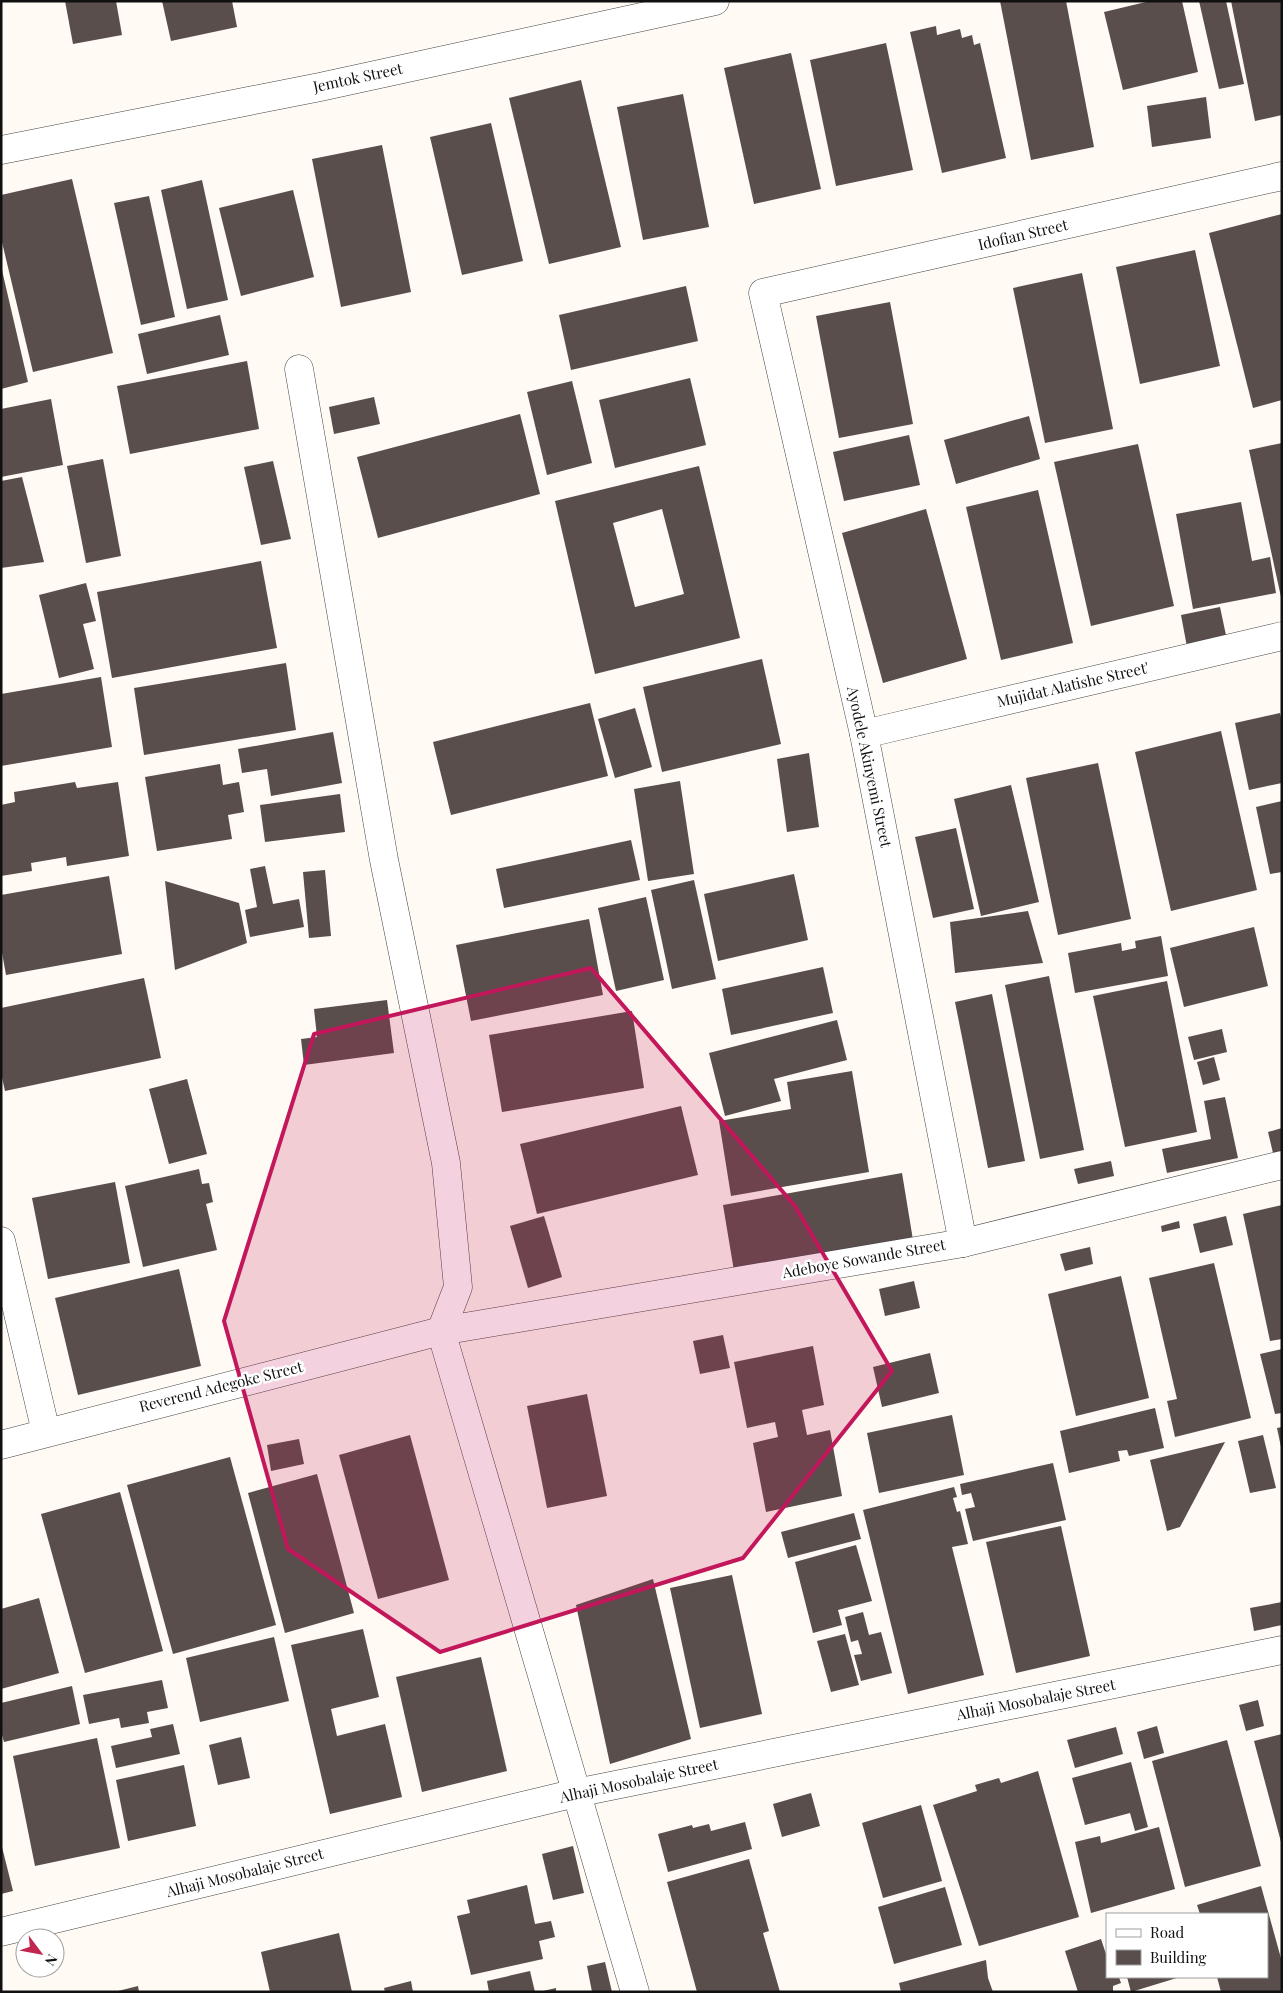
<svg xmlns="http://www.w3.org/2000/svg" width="1283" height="1993" viewBox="0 0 1283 1993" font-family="'Playfair Display',serif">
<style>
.building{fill:#594e4c;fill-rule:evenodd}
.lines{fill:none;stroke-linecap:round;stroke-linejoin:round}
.street-casing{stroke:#434343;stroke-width:29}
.street{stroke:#fff;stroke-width:28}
.marked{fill:#c2185b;fill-opacity:0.2;stroke:#c2185b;stroke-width:4;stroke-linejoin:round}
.labels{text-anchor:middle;stroke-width:5;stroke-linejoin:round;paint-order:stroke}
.street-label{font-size:15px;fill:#101010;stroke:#fff}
</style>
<rect width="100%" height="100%" fill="#fffaf3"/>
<g class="building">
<polygon points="65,1 116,1 122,35 73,44"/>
<polygon points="162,1 232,1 237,27 171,41"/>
<polygon points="1000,1 1066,1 1094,147 1031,160"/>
<polygon points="1150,1 1182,1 1198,72 1123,90 1104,12"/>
<polygon points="1199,1 1226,1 1244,84 1219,89"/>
<polygon points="1231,1 1282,1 1282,115 1255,121"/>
<polygon points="936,26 937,35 960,29 962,38 972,35 974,45 980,43 1006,158 942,173 910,32"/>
<polygon points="886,43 913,170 836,186 810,60"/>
<polygon points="791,53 821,189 754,204 724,68"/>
<polygon points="581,80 621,247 549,264 509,98"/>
<polygon points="683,94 709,227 643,240 617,107"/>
<polygon points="1206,97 1211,138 1152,147 1147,106"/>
<polygon points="491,123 523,261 462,275 430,137"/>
<polygon points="382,145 411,292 341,307 312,159"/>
<polygon points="72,179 113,353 33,372 1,238 1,195"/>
<polygon points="202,180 228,300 187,309 161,190"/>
<polygon points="293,190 314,277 241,296 219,208"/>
<polygon points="149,196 175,317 141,325 114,203"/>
<polygon points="1282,214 1282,400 1253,408 1209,233"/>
<polygon points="1195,250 1220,366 1140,384 1116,267"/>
<polygon points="1,266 28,382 1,389"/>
<polygon points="1082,273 1113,429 1045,443 1013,288"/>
<polygon points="686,286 698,341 571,370 559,315"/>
<polygon points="890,302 913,424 839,438 816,316"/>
<polygon points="220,315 229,355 147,374 138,334"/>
<polygon points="247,361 259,429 130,454 117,386"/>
<polygon points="690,378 706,445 615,468 599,400"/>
<polygon points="572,381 592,463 547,475 527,392"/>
<polygon points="374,397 380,424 334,434 329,407"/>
<polygon points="51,399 63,465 1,477 1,409"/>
<polygon points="520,414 540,494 378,538 357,457"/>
<polygon points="1029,416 1040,459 956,484 944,440"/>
<polygon points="909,435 920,485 844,501 833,452"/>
<polygon points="1282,443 1282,596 1281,597 1249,450"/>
<polygon points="1138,444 1174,606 1091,626 1054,462"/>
<polygon points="103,459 121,556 86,563 67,466"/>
<polygon points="273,461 291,539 261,545 244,467"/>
<path d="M699,466L740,638L595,674L555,501ZM662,509L684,594L635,607L613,523Z"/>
<polygon points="22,477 44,562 1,568 1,481"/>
<polygon points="1038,490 1073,643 1001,660 966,507"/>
<polygon points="1241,502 1252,561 1270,557 1276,593 1193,609 1176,514"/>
<polygon points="926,509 967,659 883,683 842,533"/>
<polygon points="261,561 277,648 112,678 97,592"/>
<polygon points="86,583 96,621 83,624 94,669 59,678 39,595"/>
<polygon points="1220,607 1227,640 1187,647 1181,615"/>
<polygon points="762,659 781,744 662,772 643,687"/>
<polygon points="286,663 296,730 144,755 134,688"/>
<polygon points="101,677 112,747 1,766 1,694"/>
<polygon points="590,703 608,776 451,815 433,742"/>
<polygon points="635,708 652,767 615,778 598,719"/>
<polygon points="1280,713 1282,722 1282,783 1249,790 1235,723"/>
<polygon points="1221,731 1257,890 1171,911 1135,752"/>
<polygon points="333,732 342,783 271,796 267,769 242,773 238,749"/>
<polygon points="809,753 819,827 787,832 777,759"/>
<polygon points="1098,763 1131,919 1058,935 1026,778"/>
<polygon points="220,764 223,785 239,782 244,812 228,815 232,839 157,851 145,777"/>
<polygon points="680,781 694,874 648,881 634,789"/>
<polygon points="75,782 77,788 118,782 129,856 67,866 66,857 31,863 32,871 1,876 1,805 15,802 14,792"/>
<polygon points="1011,785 1039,902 981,916 954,799"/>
<polygon points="340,794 345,832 265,842 260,805"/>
<polygon points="1282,801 1282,872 1270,874 1256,807"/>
<polygon points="956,828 974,909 933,918 915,837"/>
<polygon points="631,840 640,880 504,908 496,869"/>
<polygon points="265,866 273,904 299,899 304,927 250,937 245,910 257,907 250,869"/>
<polygon points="325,870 331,936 309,938 303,872"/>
<polygon points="794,874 808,940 718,961 704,894"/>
<polygon points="109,876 122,954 6,975 1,947 1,895"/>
<polygon points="694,880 716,979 672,989 651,890"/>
<polygon points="165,881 239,903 247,943 175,970"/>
<polygon points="646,897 664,980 616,991 598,908"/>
<polygon points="1028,911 1043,963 955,973 950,922"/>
<polygon points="589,919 603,995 471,1021 456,945"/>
<polygon points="1254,927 1268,986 1184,1007 1170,948"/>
<polygon points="1161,936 1168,976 1075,993 1068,953 1121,943 1122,951 1136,948 1135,941"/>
<polygon points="823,967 833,1013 731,1035 722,989"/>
<polygon points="1049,976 1084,1150 1040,1159 1005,985"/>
<polygon points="144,978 161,1058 5,1091 1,1073 1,1008"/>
<polygon points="1167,981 1197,1132 1125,1147 1093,996"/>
<polygon points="992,994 1025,1161 988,1168 955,1002"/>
<polygon points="387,1000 394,1053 304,1065 301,1039 317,1037 314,1009"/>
<polygon points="632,1011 644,1088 502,1112 489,1035"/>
<polygon points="837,1020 847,1060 774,1079 781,1101 725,1116 709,1053"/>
<polygon points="1222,1029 1227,1052 1194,1060 1188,1037"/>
<polygon points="1214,1057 1220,1080 1203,1085 1197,1062"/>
<polygon points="852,1071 869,1172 731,1196 719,1121 791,1109 787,1082"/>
<polygon points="187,1079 207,1154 169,1164 149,1089"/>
<polygon points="1225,1097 1238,1158 1167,1173 1162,1149 1211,1139 1204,1101"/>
<polygon points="681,1106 698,1175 537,1214 520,1144"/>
<polygon points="1282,1128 1282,1151 1273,1153 1268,1132"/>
<polygon points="1111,1161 1114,1176 1078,1184 1074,1169"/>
<polygon points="199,1169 202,1184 209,1183 213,1202 206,1204 217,1250 143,1267 125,1186"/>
<polygon points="902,1173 913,1240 734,1271 723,1205"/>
<polygon points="115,1182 130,1263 48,1279 32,1198"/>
<polygon points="1282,1205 1282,1339 1270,1341 1243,1214"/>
<polygon points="544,1216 562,1277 528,1288 510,1226"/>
<polygon points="1226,1216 1233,1245 1200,1253 1193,1224"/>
<polygon points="1179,1221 1180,1228 1162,1232 1161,1226"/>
<polygon points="1090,1247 1093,1264 1065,1271 1060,1254"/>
<polygon points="1214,1263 1251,1418 1175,1437 1167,1401 1177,1399 1149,1278"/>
<polygon points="179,1269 201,1366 78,1395 55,1298"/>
<polygon points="1121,1276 1149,1398 1076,1416 1048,1294"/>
<polygon points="914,1281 920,1308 885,1316 879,1289"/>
<polygon points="723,1335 730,1368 700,1374 693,1341"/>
<polygon points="813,1346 824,1405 802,1410 807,1435 830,1430 842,1496 766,1512 753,1443 778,1437 775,1422 747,1428 734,1362"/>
<polygon points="1282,1349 1282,1413 1275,1414 1260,1354"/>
<polygon points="930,1353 939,1393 882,1407 873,1367"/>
<polygon points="587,1394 607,1496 547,1508 527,1406"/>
<polygon points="1155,1408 1164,1448 1129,1456 1127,1450 1118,1451 1120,1461 1069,1473 1060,1431"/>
<polygon points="952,1415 964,1475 879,1493 867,1433"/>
<polygon points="1282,1427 1282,1447 1281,1447 1277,1428"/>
<polygon points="410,1435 449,1580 378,1599 339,1455"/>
<polygon points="1263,1435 1276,1488 1250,1493 1238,1441"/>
<polygon points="299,1439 304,1464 271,1471 267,1445"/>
<polygon points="1225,1442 1180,1527 1167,1531 1150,1460"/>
<polygon points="230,1457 276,1625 173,1654 127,1485"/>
<polygon points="1053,1463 1066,1520 973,1541 965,1509 975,1507 971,1493 962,1495 960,1484"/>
<polygon points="317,1474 354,1613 285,1633 248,1493"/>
<polygon points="954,1487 957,1497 953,1498 957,1512 960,1511 968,1544 952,1547 984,1675 908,1694 863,1510"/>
<polygon points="120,1492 163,1651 85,1673 41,1514"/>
<polygon points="854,1513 861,1539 788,1558 781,1532"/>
<polygon points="1061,1526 1090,1656 1016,1673 986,1542"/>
<polygon points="856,1545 872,1601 838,1610 842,1625 813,1633 795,1562"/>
<polygon points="732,1575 762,1714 700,1728 670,1588"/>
<polygon points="653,1579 691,1739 610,1764 576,1605"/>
<polygon points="39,1598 59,1673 1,1689 1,1609"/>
<polygon points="1282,1602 1282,1625 1254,1631 1250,1608"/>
<polygon points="863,1612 869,1635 881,1632 892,1673 861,1681 854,1655 862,1654 858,1640 851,1642 845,1617"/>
<polygon points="363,1629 379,1697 331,1709 337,1736 385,1724 402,1797 330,1814 291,1645"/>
<polygon points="845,1634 859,1685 831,1692 817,1641"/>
<polygon points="274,1637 289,1701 200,1722 186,1658"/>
<polygon points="481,1657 507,1771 422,1792 396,1677"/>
<polygon points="162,1680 168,1708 147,1712 149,1723 121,1728 119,1718 89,1724 83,1695"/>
<polygon points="72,1686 80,1724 4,1742 1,1731 1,1703"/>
<polygon points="1258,1700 1264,1726 1246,1731 1239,1705"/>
<polygon points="173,1724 180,1754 116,1768 111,1746 152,1737 150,1729"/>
<polygon points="1157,1726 1164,1753 1144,1759 1137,1732"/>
<polygon points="1116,1727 1123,1754 1075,1768 1067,1740"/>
<polygon points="1282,1734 1282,1842 1281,1842 1254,1741"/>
<polygon points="241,1737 250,1778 218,1785 209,1745"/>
<polygon points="97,1738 120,1848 35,1866 13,1756"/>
<polygon points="1227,1740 1261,1866 1185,1887 1152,1761"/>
<polygon points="1131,1762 1148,1827 1135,1831 1130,1813 1085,1825 1072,1778"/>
<polygon points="184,1765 196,1826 128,1841 116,1780"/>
<polygon points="1038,1771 1079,1917 979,1946 933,1805 977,1791 975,1785 999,1778 1001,1783"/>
<polygon points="811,1793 820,1826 782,1837 773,1804"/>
<polygon points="921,1805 942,1881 883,1898 862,1823"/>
<polygon points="745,1822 752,1849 668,1872 658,1834 692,1825 693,1828 709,1824 711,1831"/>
<polygon points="1159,1827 1175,1889 1091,1913 1075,1842 1100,1836 1101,1843"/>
<polygon points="1,1843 13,1891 1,1894"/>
<polygon points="573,1846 584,1893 553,1900 542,1854"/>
<polygon points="749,1859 769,1931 763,1933 780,1992 697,1992 667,1882"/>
<polygon points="527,1885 535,1924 551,1921 555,1937 539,1941 543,1959 471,1975 457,1916 470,1913 467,1900"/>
<polygon points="1261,1886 1282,1962 1282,1992 1221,1992 1217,1977 1267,1977 1267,1914 1200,1914 1197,1905"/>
<polygon points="945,1887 962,1945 894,1964 878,1907"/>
<polygon points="339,1933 352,1992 270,1992 261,1952"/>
<polygon points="1101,1939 1107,1957 1107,1977 1119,1977 1121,1983 1113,1986 1113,1992 1078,1992 1065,1951"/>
<polygon points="986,1960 988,1978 993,1992 901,1992 899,1983"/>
<polygon points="605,1962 612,1992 592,1992 587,1966"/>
<polygon points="530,1971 535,1992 489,1992 487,1981"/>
<polygon points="1127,1977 1180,1977 1131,1992"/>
<polygon points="411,1981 413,1992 385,1992 384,1988"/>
<polygon points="138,1986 139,1992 118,1992 118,1991"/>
<polygon points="556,1988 556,1992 543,1992 543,1991"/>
</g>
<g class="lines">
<defs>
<g id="street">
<polyline points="1,150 320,87 715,1"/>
<polyline points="299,369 384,860 446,1163 458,1287 441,1331 635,1992"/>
<polyline points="864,734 1282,636"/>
<polyline points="1,1241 46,1432"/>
<polyline points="963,1243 864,734 763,293 1282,176"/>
<polyline points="1,1445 441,1331 963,1243 1282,1165"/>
<polyline points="1,1932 576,1793 1282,1650"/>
</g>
</defs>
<use href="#street" class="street-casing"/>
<use href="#street" class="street"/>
</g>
<path class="marked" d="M591,968L795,1206L892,1371L743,1558L440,1652L288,1549L224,1321L314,1034Z"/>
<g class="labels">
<g class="street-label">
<text transform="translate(358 78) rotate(-12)" y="5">Jemtok Street</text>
<text transform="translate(1023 235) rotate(-13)" y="5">Idofian Street</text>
<text transform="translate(1073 685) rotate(-13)" y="5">Mujidat Alatishe Street'</text>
<text transform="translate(869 767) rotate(78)" y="5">Ayodele Akinyemi Street</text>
<text transform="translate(864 1259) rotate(-10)" y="5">Adeboye Sowande Street</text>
<text transform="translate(221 1387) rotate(-14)" y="5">Reverend Adegoke Street</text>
<text transform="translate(1036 1700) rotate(-11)" y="5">Alhaji Mosobalaje Street</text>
<text transform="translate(639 1781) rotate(-12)" y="5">Alhaji Mosobalaje Street</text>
<text transform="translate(245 1873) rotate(-14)" y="5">Alhaji Mosobalaje Street</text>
</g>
</g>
<rect width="1283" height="1993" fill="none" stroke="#101010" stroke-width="5"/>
<rect x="1106" y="1913" width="162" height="65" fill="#ffffff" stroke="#9f9f9f"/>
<rect x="1116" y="1929" width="25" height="8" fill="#ffffff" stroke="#9f9f9f"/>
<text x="1150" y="1938" font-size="15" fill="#101010">Road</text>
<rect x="1116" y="1950" width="25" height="15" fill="#594e4c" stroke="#9f9f9f"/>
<text x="1150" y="1963" font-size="15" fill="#101010">Building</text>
<g transform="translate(40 1953) rotate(122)"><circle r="24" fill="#ffffff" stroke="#9f9f9f"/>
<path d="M0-4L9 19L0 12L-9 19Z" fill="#c2254e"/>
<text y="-8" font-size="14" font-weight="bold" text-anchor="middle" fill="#101010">N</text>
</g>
</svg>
